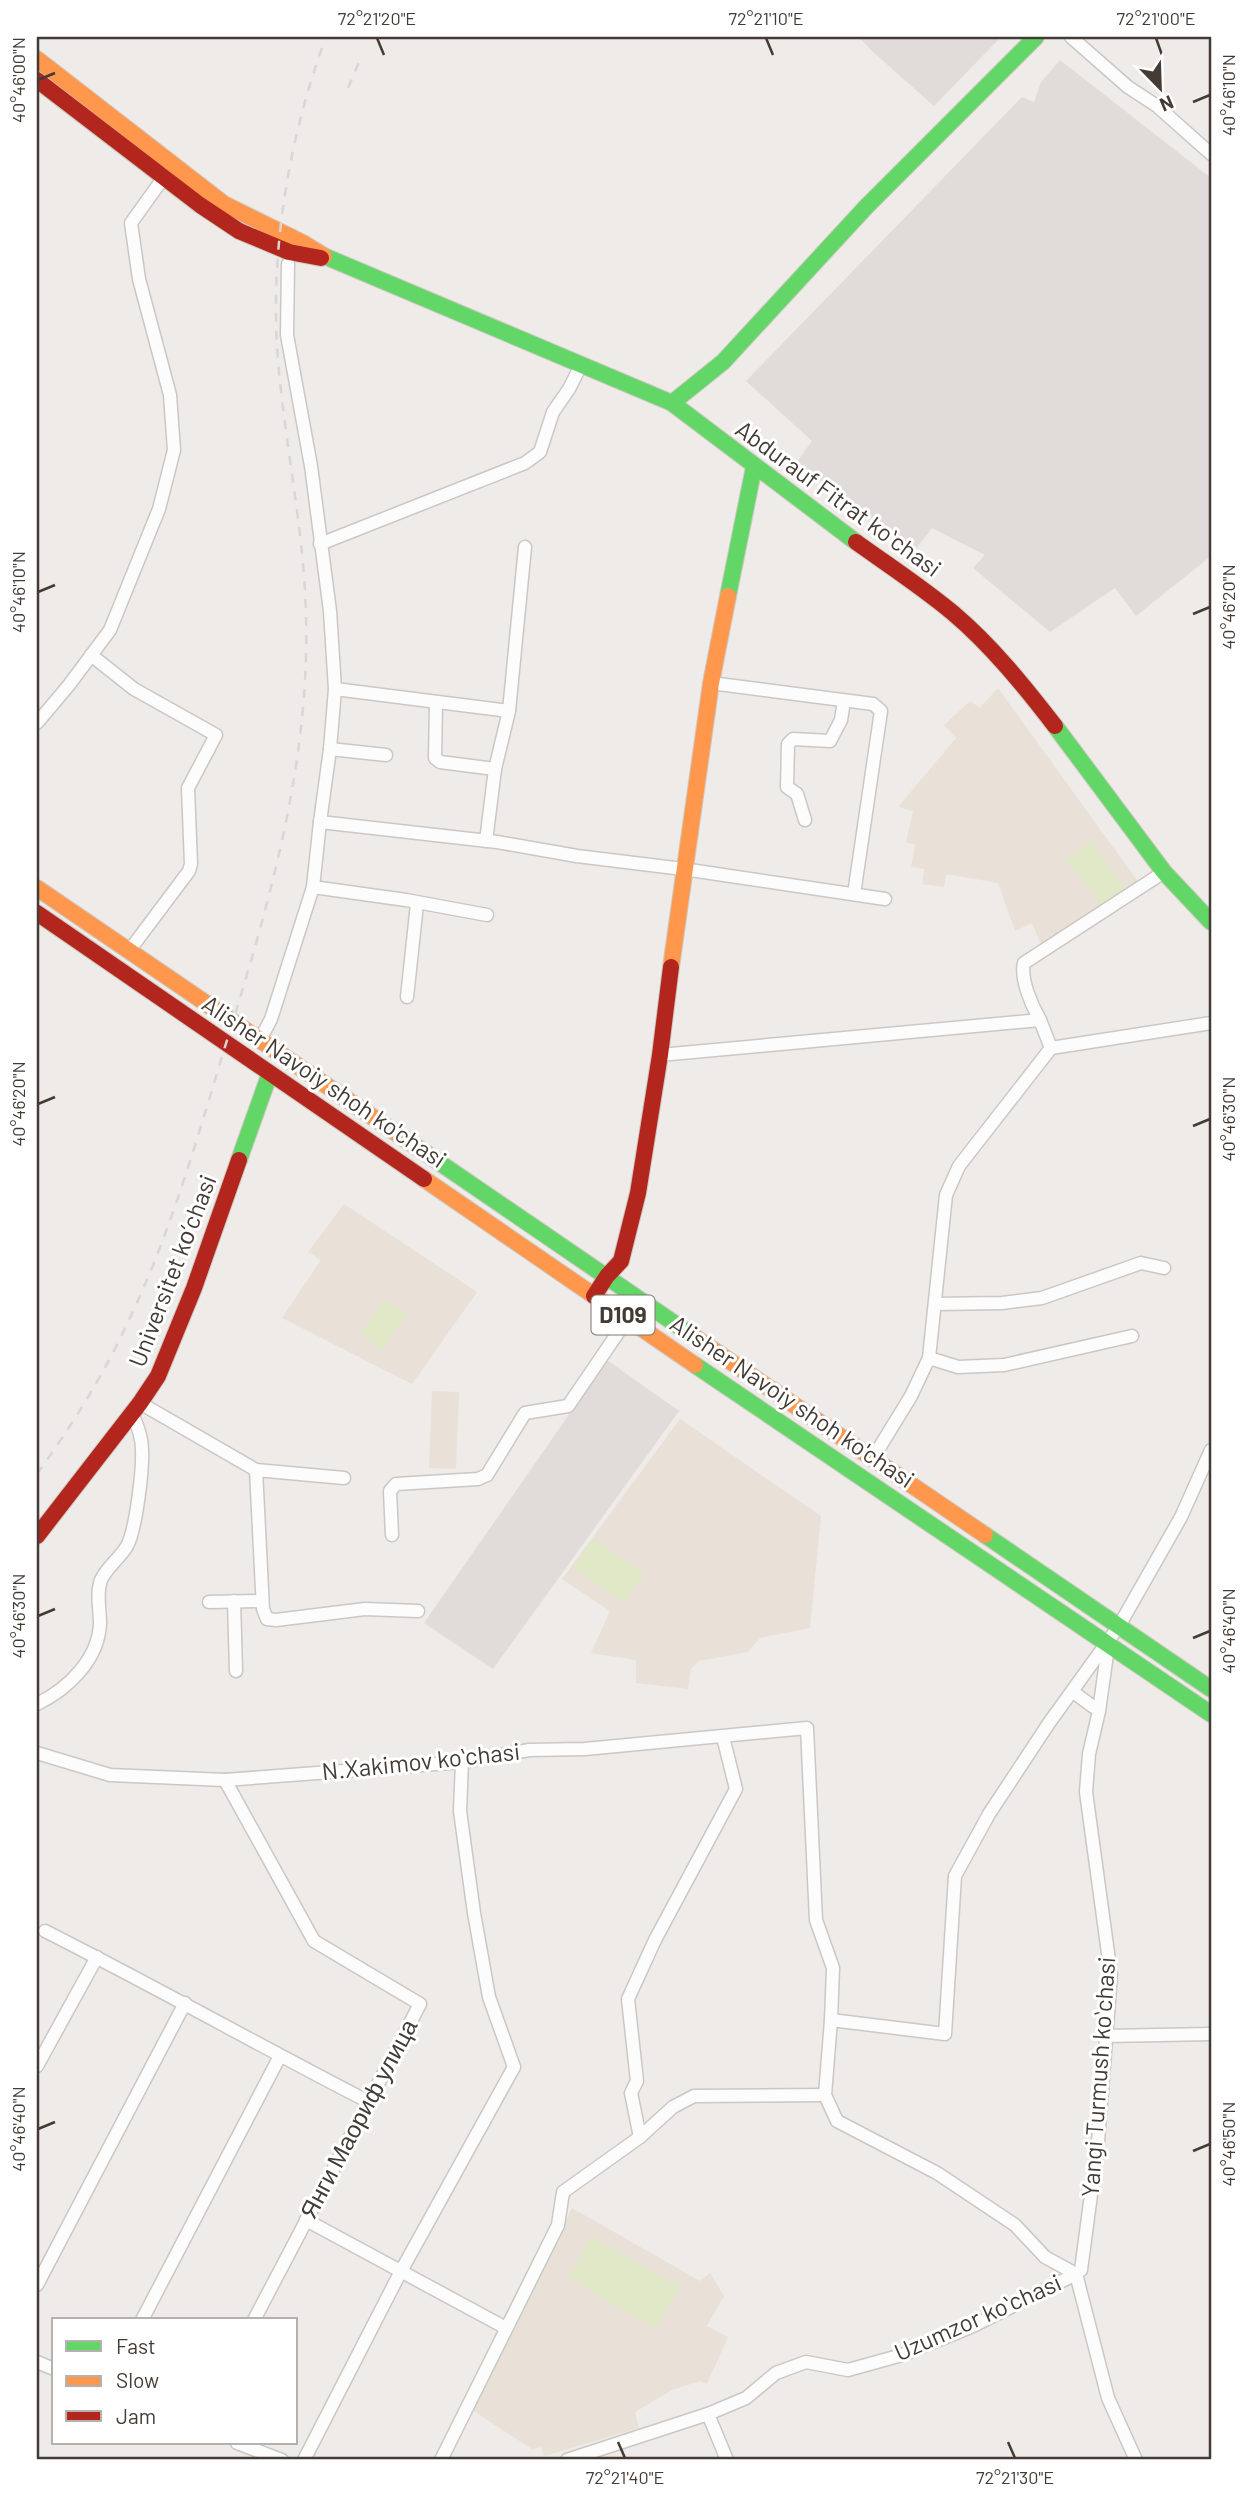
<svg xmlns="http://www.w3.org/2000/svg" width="1248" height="2497" viewBox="0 0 1248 2497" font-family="Barlow,sans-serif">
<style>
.industrial{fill:#e1dcd9}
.education{fill:#e9e1d7}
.grass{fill:#e0e8c8}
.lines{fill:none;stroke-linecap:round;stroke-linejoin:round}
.street-casing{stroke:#cbc7c4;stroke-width:15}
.fast-casing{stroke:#cfc8c0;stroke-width:18}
.slow-casing{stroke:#cfc8c0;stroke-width:18}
.jam-casing{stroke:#cfc8c0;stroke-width:18}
.street{stroke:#fcfcfc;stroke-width:12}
.fast{stroke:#63d668;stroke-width:16}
.slow{stroke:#ff974d;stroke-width:16}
.jam{stroke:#b3261e;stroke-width:16}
.rail{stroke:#d8d7d7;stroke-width:2.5;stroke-dasharray:9 9;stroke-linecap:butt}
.ticks{fill:none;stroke:#443b34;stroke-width:2.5}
.labels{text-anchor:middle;stroke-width:6;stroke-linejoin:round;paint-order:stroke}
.shield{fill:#fff;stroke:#7c7671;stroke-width:2}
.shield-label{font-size:23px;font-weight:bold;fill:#443b34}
.street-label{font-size:24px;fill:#443b34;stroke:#fff}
.neatline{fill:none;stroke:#443b34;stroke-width:2.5}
.ticks-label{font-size:18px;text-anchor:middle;fill:#443b34}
</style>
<rect width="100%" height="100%" fill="#eeebe8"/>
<g class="industrial">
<polygon points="859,37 1001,37 934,106 872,51"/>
<polygon points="1060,60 1211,178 1211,556 1136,616 1115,588 1050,632 973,568 985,555 932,528 915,550 796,463 812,441 746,381 1022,97 1034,102 1041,82"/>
<polygon points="607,1360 679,1411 493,1669 424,1623"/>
</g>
<g class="education">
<polygon points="998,688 1139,883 1042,947 1032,923 1015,931 998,883 946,874 944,887 922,884 924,869 911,867 915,845 906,842 913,811 898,807 956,738 944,725 970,701 980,708"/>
<polygon points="344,1204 477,1292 412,1384 282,1318 321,1260 308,1252"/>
<polygon points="432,1391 459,1392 456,1469 429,1468"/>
<polygon points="680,1419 821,1516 810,1628 760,1638 748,1652 699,1661 691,1669 688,1689 636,1683 636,1660 591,1653 610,1611 562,1579"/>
<polygon points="572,2208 700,2281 710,2273 724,2296 707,2326 728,2337 707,2384 700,2381 672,2390 635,2412 639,2428 544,2456 541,2447 532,2449 472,2410"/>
</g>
<g class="grass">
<polygon points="1090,841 1125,888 1102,906 1066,859"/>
<polygon points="385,1299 407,1314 382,1349 360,1334"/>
<polygon points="593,1538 644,1574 624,1603 573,1567"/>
<polygon points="592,2237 680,2287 656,2329 568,2278"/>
</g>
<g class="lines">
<defs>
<g id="street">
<polyline points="1071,37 1128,87 1157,106 1211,154"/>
<polyline points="288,264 287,335 311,466 330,611 335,689 330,749 320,822 497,842 577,856 683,869 885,899"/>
<polyline points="320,544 525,463 540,452 553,412 569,389 581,365"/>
<polyline points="91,655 134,689 216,735 188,788 191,864 189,871 129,951"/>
<polyline points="711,683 873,704 881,711 854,894"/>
<polyline points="335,689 509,711"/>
<polyline points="436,703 435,758 440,762 495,769"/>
<polyline points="37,723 69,685 110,630 159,509 174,450 170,395 139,279 131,223 169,170"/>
<polyline points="330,749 386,755"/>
<polyline points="805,820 797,794 787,787 788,744 793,739 830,741 841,720 844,701"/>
<polyline points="486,841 495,769 509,711 525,547"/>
<polyline points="313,887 406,900 487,915"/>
<polyline points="407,997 417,904"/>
<path d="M1040,1020C1032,1006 1020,979 1024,963L1164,872"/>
<polyline points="260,1040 271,1019 313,887 320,822"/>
<polyline points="660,1055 1040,1020 1051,1048"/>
<polyline points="935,1304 1002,1303 1042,1298 1141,1263 1164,1268"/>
<polyline points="929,1358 958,1367 1004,1365 1132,1336"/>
<polyline points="140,1403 256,1470 344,1478"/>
<polyline points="873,1458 911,1396 929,1358 946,1195 959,1166 1051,1048 1211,1023"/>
<polyline points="256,1470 263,1609 267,1619 276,1620 365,1609 418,1611"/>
<polyline points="392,1535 390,1491 396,1484 478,1479 487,1475 525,1413 568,1406 628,1318"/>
<polyline points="234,1601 236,1671"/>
<polyline points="209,1602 262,1601"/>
<polyline points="1108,1647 1099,1711 1089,1754 1086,1792 1111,1975 1098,2142 1081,2270 1076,2274 1108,2398 1136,2460"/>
<polyline points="1073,1692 1099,1711"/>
<path d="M37,1704C68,1689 99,1659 100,1623C100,1610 96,1593 101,1580C107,1567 120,1558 127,1546C136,1530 143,1469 142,1450C142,1437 138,1426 132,1414"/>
<polyline points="37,1753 110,1775 225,1780 462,1762 529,1750 585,1749 807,1728 816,1920 833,1968 831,2020"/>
<polyline points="225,1780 314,1941 420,2004 254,2320"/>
<path d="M45,1931C154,1986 260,2046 369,2102"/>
<polyline points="1106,2036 1211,2034"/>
<polyline points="37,2066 97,1957"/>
<polyline points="640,2137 631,2093 637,2081 628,1999 655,1940 736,1789 723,1737"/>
<polyline points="306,2220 506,2328"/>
<polyline points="37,2285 185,2003"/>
<polyline points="142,2320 280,2056"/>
<polyline points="37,2362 54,2369"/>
<polyline points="708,2414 727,2460"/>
<polyline points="237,2443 282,2460"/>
<polyline points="304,2460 400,2273 514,2067 489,1997 474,1913 460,1811 462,1762"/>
<polyline points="441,2460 558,2225 563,2192 640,2137 673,2107 694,2096 825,2095"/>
<polyline points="567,2460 708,2414 746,2398 776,2373 806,2362 848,2370 902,2355 973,2326 1076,2274 1045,2257 1015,2225 937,2173 837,2121 825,2095 831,2020 945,2034 955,1876 989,1814 1049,1723 1119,1626 1181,1517 1211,1450"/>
</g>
<g id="fast">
<polyline points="324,256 672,403 856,542"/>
<polyline points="672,403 723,362 866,207 1036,37"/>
<polyline points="728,596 754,467"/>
<polyline points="1055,726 1164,872 1211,922"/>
<polyline points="424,1152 693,1336"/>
<polyline points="239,1160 270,1073"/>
<polyline points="695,1365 1211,1714"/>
<polyline points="985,1535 1211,1689"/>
</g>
<g id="slow">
<polyline points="37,59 224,204 303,243 324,256"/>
<polyline points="37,888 424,1152"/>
<polyline points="671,967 711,683 728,596"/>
<polyline points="424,1179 695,1365"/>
<polyline points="693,1336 985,1535"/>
</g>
<g id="jam">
<polyline points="37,80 200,205 239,231 289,252 321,258"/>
<path d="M856,542C888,565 922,587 953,613C992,646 1024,686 1055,726"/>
<polyline points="37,913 424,1179"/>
<polyline points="594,1296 607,1276 621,1261 638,1193 660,1055 671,967"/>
<polyline points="37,1536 140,1403 158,1376 194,1288 239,1160"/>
</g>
</defs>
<use href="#street" class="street-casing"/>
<use href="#fast" class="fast-casing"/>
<use href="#slow" class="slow-casing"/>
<use href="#jam" class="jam-casing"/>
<use href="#street" class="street"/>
<use href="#fast" class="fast"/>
<use href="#slow" class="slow"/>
<use href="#jam" class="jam"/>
<g class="rail">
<polyline points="348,88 362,55"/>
<path d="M37,1474C70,1428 102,1378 126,1326C169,1238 196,1143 224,1050C268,908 310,766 306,616C304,525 283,437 277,347C271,243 290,134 326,37"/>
</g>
</g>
<path class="ticks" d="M377,38L384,55M766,38L773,55M1156,38L1162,55M38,80L55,73M1193,102L1210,95M38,592L55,585M1193,614L1210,607M38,1104L55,1097M1193,1126L1210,1119M38,1616L55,1609M1193,1638L1210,1631M38,2129L55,2122M1193,2151L1210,2144M618,2442L625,2458M1008,2442L1015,2458"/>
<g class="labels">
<rect class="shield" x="591.5" y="1295.5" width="63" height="39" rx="5"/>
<g class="shield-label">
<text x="623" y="1323">D109</text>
</g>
<g class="street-label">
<text transform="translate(838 499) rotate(36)" y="8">Abdurauf Fitrat koʻchasi</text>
<text transform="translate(324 1082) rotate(34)" y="8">Alisher Navoiy shoh ko'chasi</text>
<text transform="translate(173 1271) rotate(-69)" y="8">Universitet kо‘chasi</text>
<text transform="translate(792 1402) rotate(34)" y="8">Alisher Navoiy shoh ko'chasi</text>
<text transform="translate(421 1762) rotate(-6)" y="8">N.Xakimov koʻchasi</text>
<text transform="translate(1099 2077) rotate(-86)" y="8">Yangi Turmush koʻchasi</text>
<text transform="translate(359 2119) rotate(-62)" y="8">Янги Маориф улица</text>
<text transform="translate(978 2318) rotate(-24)" y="8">Uzumzor koʻchasi</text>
</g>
</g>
<rect width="1248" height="2497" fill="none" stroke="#ffffff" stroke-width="77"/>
<rect x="52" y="2318" width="245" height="126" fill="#ffffff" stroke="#b4b1ae" stroke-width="2"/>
<rect x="66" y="2341" width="35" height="10" fill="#63d668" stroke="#b4b1ae" stroke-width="2"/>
<text x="116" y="2354" font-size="21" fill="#443b34">Fast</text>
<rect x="66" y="2376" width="35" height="10" fill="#ff974d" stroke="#b4b1ae" stroke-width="2"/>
<text x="116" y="2388" font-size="21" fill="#443b34">Slow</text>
<rect x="66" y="2411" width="35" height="10" fill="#b3261e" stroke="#b4b1ae" stroke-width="2"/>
<text x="116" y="2424" font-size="21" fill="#443b34">Jam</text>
<g transform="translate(1160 88) rotate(157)" stroke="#ffffff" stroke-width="5" paint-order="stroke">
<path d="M0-5L12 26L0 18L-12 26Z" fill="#443b34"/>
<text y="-10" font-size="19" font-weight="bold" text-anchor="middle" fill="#443b34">N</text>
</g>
<rect x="38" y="38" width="1172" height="2420" class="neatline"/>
<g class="ticks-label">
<text x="377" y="25">72°21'20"E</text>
<text x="766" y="25">72°21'10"E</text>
<text x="1156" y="25">72°21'00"E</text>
<text transform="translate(19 80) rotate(-90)" y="6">40°46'00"N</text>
<text transform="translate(1229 95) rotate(-90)" y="6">40°46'10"N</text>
<text transform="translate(19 592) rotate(-90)" y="6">40°46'10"N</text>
<text transform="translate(1229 607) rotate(-90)" y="6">40°46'20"N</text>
<text transform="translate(19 1104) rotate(-90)" y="6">40°46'20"N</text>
<text transform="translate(1229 1119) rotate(-90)" y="6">40°46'30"N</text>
<text transform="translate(19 1616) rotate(-90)" y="6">40°46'30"N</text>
<text transform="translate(1229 1631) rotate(-90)" y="6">40°46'40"N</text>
<text transform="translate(19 2129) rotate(-90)" y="6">40°46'40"N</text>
<text transform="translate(1229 2144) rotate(-90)" y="6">40°46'50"N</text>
<text x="625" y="2484">72°21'40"E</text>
<text x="1015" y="2484">72°21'30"E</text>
</g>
</svg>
